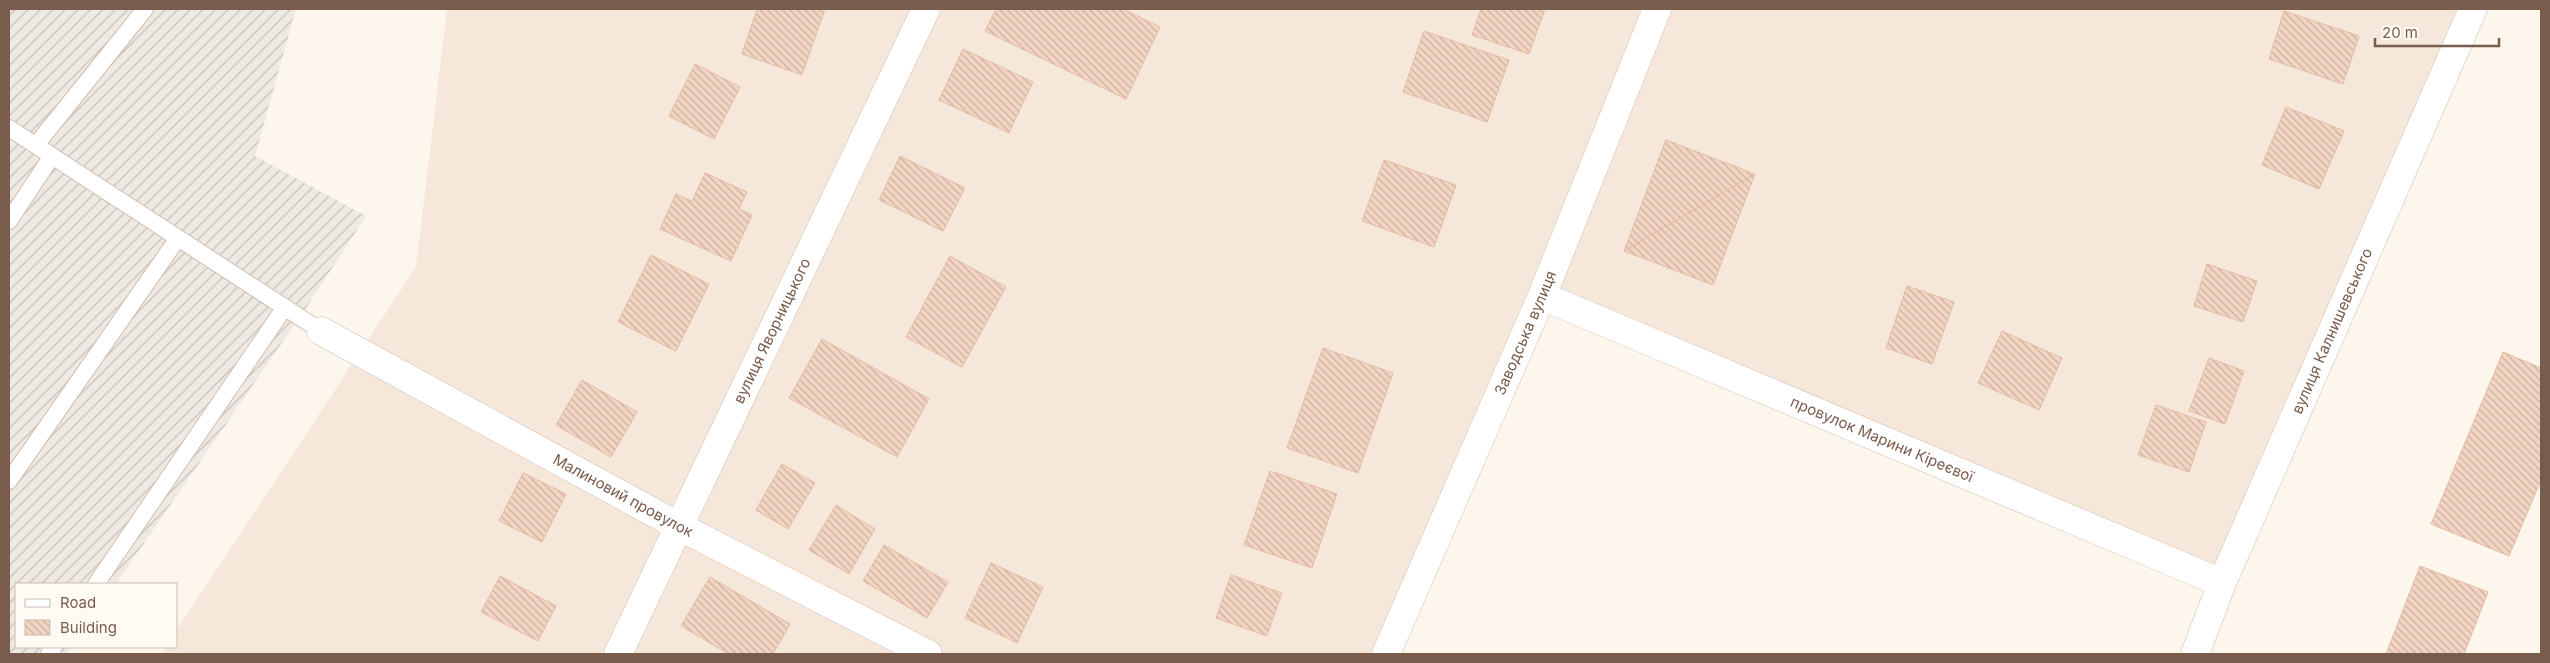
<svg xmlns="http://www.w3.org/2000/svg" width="2550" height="663" viewBox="0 0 2550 663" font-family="Inter,sans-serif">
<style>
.residential{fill:#f5e8da}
.industrial{fill:url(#industrial-furrows)}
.building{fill:url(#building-back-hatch);stroke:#e6bba3}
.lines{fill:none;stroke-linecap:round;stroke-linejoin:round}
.lane-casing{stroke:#d1beb0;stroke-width:18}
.street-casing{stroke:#d1beb0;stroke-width:29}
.secondary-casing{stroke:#d6c0b0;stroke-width:29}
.lane{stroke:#fff;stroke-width:16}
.street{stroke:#fff;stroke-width:28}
.secondary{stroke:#fff;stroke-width:28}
.labels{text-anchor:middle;stroke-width:4;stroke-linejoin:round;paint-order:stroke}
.street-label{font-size:15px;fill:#7a5c4d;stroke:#fffaf3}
</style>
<defs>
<pattern id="industrial-furrows" width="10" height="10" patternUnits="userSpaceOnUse" patternTransform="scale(1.25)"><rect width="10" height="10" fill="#efe9e4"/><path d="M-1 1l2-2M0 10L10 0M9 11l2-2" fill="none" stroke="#c7c0bb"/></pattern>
<pattern id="building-back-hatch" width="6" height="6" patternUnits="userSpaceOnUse" patternTransform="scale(1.25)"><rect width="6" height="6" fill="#f3d5c3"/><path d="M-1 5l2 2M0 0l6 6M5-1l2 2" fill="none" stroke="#cab0a1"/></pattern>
</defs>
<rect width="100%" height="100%" fill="#fdf6ec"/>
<polygon class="residential" points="447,9 2473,9 2222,583 1542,296 1386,654 161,654 166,647 176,647 176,631 416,267"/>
<polygon class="industrial" points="9,9 296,9 255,156 366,216 310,302 116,584 16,584 16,647 72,647 67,654 9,654"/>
<g class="building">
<polygon points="757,9 825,9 802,75 742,54"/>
<polygon points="996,9 1123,9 1160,27 1126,99 985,31"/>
<polygon points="1481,9 1545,9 1529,54 1472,35"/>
<polygon points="2284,11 2359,36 2343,84 2269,59"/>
<polygon points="1424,31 1509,60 1487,122 1403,92"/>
<polygon points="963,49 1033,82 1009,133 939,100"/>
<polygon points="695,64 740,87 714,139 669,116"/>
<polygon points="2286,107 2344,131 2319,189 2262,165"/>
<polygon points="1666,140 1755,174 1624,251"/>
<polygon points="900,156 965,188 943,231 879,200"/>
<polygon points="1384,160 1456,185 1434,247 1362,221"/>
<polygon points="705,173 747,192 739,209 752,215 731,261 660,229 676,194 692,201"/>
<polygon points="1755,174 1713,285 1624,251"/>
<polygon points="651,255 709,284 676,351 618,322"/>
<polygon points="950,256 1006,287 962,367 906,337"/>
<polygon points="2207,264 2257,281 2243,322 2194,306"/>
<polygon points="1907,286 1954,302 1932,364 1886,348"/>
<polygon points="2002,331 2062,358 2039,410 1978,383"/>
<polygon points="822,339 929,399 897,457 789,398"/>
<polygon points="1323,348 1393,373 1358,473 1287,448"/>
<polygon points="2503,352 2541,368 2541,480 2509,556 2431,524"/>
<polygon points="2209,358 2244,371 2225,424 2189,411"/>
<polygon points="582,380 637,412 611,457 556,425"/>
<polygon points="2156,405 2206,422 2189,472 2138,455"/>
<polygon points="782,464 815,483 788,529 756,510"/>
<polygon points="1270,471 1337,494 1312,568 1244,545"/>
<polygon points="523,473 566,494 542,542 499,521"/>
<polygon points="836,505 875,529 849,574 809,550"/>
<polygon points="884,545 948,582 927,618 863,581"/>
<polygon points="991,563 1043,587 1017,643 965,618"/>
<polygon points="2420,566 2488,592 2464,654 2386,654"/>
<polygon points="1231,575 1282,593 1267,636 1216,618"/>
<polygon points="500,576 556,606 538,641 481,612"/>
<polygon points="710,577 790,624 773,654 729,654 681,626"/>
</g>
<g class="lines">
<defs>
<g id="lane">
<polyline points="9,128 321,331"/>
<polyline points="36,145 145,9"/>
<polyline points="9,221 52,156"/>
<polyline points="9,481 178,238"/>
<polyline points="96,584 285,307"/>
<polyline points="49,654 54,647"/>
</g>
<g id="street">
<path id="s1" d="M1542,296L2222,583"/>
<path id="s2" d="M321,331L680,527L928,654"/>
<path id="s3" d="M618,654L926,9"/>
<path id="s4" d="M2195,654L2222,583L2473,9"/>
</g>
<g id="secondary">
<path id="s5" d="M1386,654L1542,296L1657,9"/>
</g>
</defs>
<use href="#lane" class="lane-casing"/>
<use href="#street" class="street-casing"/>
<use href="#secondary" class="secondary-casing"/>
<use href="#lane" class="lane"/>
<use href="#street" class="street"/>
<use href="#secondary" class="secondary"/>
</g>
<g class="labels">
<g class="street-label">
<text dy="5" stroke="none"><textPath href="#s4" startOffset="351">вулиця Калнишевського</textPath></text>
<text dy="5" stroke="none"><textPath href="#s3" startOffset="358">вулиця Яворницького</textPath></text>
<text dy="5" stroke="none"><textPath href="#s5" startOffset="350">Заводська вулиця</textPath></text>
<text dy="5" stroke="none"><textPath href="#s1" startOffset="369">провулок Марини Кіреєвої</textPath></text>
<text dy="5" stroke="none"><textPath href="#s2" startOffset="344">Малиновий провулок</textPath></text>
</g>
</g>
<rect width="2550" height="663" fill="none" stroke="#7a5c4d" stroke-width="20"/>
<rect x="15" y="583" width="162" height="65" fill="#fffaf3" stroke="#cabbb1"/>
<rect x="25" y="599" width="25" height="8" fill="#ffffff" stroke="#cabbb1"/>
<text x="60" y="608" font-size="15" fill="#7a5c4d">Road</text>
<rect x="25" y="620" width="25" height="15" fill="url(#building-back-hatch)" stroke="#cabbb1"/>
<text x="60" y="633" font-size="15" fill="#7a5c4d">Building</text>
<path d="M2375 38v8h124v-8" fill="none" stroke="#7a5c4d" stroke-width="2.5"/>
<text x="2382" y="38" font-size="15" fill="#7a5c4d" stroke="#fffaf3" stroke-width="4" paint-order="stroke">20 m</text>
</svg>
